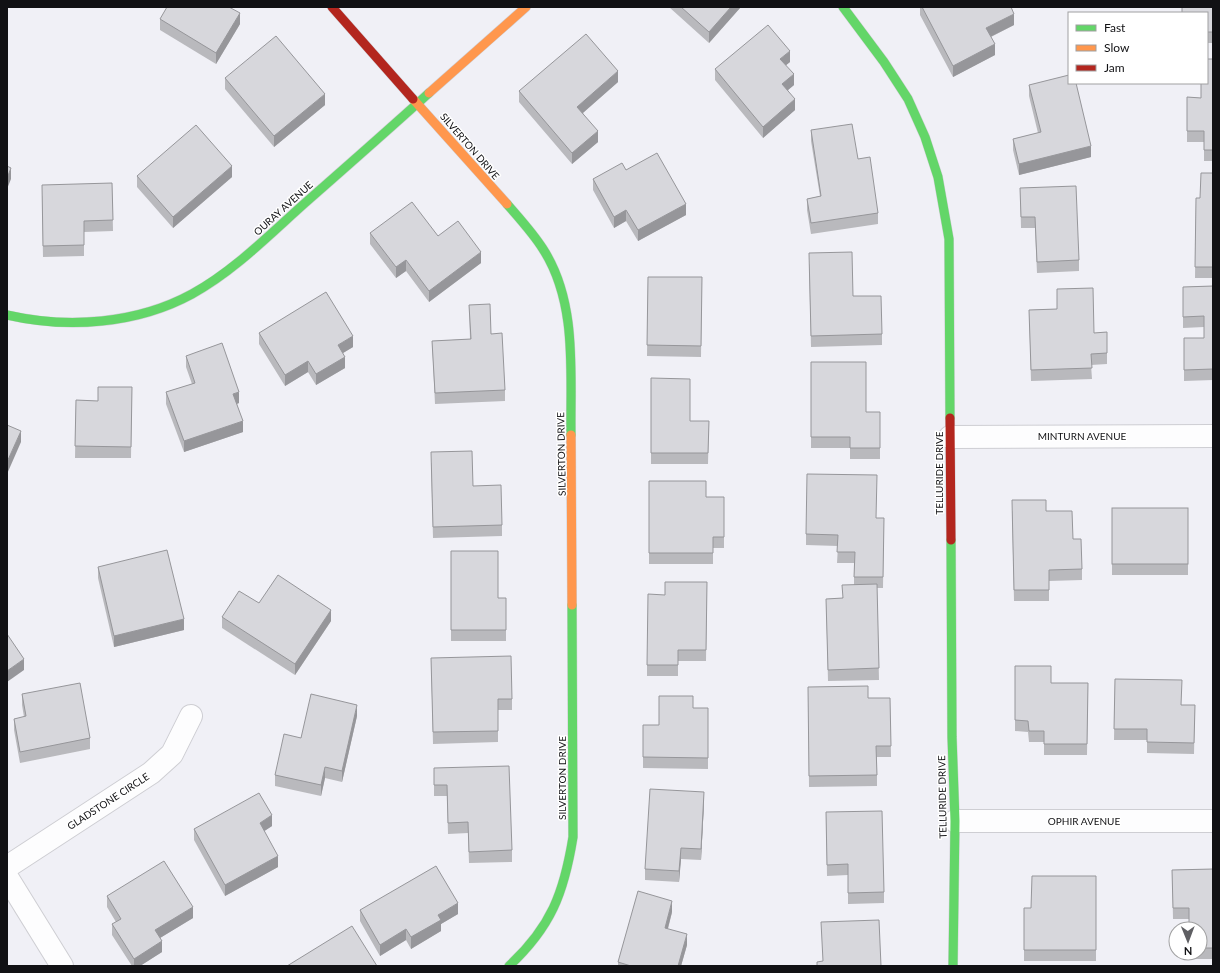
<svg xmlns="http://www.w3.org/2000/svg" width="1220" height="973" viewBox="0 0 1220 973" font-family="Lato,sans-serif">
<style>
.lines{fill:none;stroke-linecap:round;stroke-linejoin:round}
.street-casing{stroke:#ceced3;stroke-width:24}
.fast-casing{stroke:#ceced3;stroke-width:10}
.slow-casing{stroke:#ceced3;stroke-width:10}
.jam-casing{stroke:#ceced3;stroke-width:10}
.street{stroke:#fdfdfe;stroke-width:22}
.fast{stroke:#63d668;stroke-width:9}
.slow{stroke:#ff974d;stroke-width:9}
.jam{stroke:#b3261e;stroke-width:9}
.wall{fill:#b9b9bd}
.shaded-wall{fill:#96969a}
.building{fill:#d7d7dc;stroke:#96969a}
.labels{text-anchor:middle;stroke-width:3;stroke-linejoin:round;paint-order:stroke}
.street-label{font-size:10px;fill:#111114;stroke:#fff}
</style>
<rect width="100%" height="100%" fill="#f0f0f6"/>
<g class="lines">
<defs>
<g id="street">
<polyline points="950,437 1213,436"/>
<polyline points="955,821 1213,821"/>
<polyline points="7,867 151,773 172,754 191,716"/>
<polyline points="7,877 62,966"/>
</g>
<g id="fast">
<polyline points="843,7 884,62 908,99 925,137 938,177 949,239 950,418"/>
<path d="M507,204C519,218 533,233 543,249C578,303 570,374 571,435"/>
<path d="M7,315C68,329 137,324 192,294C234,271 269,235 305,203C346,167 388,130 429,93"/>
<polyline points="951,540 952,737 955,821 953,966"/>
<path d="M509,966C551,927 564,893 573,837L572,605"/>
</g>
<g id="slow">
<polyline points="429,93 526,7"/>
<polyline points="413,99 507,204"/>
<polyline points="571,435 572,605"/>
</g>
<g id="jam">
<polyline points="332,7 413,99"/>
<polyline points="950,418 951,540"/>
</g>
</defs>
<use href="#street" class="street-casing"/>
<use href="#fast" class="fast-casing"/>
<use href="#slow" class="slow-casing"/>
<use href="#jam" class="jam-casing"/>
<use href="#street" class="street"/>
<use href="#fast" class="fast"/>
<use href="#slow" class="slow"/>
<use href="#jam" class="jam"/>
</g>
<g class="wall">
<polygon points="669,7 740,7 740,8 709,43"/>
<polygon points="920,7 1011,7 1014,25 991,37 995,55 953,77 920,15"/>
<polygon points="1213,7 1213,43 1207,43 1207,13"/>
<polygon points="160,19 240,24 216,64 160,30"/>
<polygon points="1213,59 1213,161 1204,161 1204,142 1187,142 1187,97 1201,98"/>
<polygon points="790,62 786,65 794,85 788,90 795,110 763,138 715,80 715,69"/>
<polygon points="225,78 325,105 274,147 225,89"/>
<polygon points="618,82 583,113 598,142 572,164 519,102 519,91"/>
<polygon points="1029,85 1091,157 1019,175 1013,150 1013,139 1038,133 1029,96"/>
<polygon points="811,130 878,213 878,224 811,234 807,210 807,199 820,196 811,141"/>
<polygon points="626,170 686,215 638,241 626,221 614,228 593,190 593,179"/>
<polygon points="1213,173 1213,278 1195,278 1196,198 1200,198"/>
<polygon points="137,176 232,177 173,228 137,187"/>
<polygon points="112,183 113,231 84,232 84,256 43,257 42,196"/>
<polygon points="1020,188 1079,260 1079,271 1037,273 1035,228 1021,228"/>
<polygon points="370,233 438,236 481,263 429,302 406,271 396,278 370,244"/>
<polygon points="809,264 853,296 882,334 882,345 811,347"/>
<polygon points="648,277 702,277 701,357 647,356"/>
<polygon points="1213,286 1213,380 1184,381 1184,338 1204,338 1204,327 1183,328 1183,287"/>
<polygon points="1057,289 1094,333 1107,332 1107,364 1091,365 1092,379 1031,381 1029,310 1057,309"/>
<polygon points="469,305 491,334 505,390 505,401 435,404 432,341 470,339"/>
<polygon points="259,333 353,347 343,353 345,368 316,385 308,372 285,386 259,344"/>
<polygon points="186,356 239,403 237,404 243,432 184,452 166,404 166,392 192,384 186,367"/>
<polygon points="811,362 866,412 880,412 880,459 850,459 850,448 811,448"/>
<polygon points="651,378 690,421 709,421 708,464 651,464"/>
<polygon points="132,387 131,458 75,458 76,400 98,401"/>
<polygon points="431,463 473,486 502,525 502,536 433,538"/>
<polygon points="649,481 706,497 724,497 724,548 713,548 713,564 649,564"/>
<rect x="1112" y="508" width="76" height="67"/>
<polygon points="1012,511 1046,511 1073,539 1082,569 1082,580 1049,581 1049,601 1014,601"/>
<polygon points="876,518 884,518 883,588 877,588 879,680 828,681 826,599 842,598 854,585 854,563 837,563 838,546 806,545 806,534"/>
<polygon points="451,551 498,598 506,598 506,641 451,641"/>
<polygon points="98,567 184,630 114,647 98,578"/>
<polygon points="707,582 706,661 678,661 678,676 647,676 647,665 665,595"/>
<polygon points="259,603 331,621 295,675 222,628 222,617"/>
<polygon points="431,658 512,699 512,710 498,710 498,742 433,744"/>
<polygon points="1015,666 1051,683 1088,683 1087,755 1044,755 1044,742 1029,742 1028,732 1015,731"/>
<polygon points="1115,679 1182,705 1195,705 1194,754 1147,753 1147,740 1114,740"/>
<polygon points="808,687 868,698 890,698 891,757 877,757 877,786 809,787"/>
<polygon points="22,694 90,738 90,749 20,763 14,730 14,719 24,717 22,705"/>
<polygon points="693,708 708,708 708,769 643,768 643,725 659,725"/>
<polygon points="357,716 342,782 325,778 321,796 275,786 275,775 301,738"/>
<polygon points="434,768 512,850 512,862 469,863 468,833 448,834 447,796 434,796"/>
<polygon points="704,803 701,860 681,859 679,882 645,880 645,869"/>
<polygon points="826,812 884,892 884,903 848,904 848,875 827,876"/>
<polygon points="272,826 264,831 278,867 225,896 194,840 194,829"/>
<polygon points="1213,869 1213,959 1190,959 1189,953 1200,953 1200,929 1189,919 1173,919 1172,870"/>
<polygon points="1096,876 1096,961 1024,961 1024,908 1031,908"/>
<polygon points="107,896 193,918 160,938 162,952 140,966 132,966 112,935 112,924 116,922 107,907"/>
<polygon points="360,910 458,914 441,924 441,931 411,949 406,940 380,956 360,921"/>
<polygon points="672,912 668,929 687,945 681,966 618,966 618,962"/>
</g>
<g class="shaded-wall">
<polygon points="731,7 740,7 740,8 709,43 709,32"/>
<polygon points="240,13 240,24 216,64 216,53"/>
<polygon points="1014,14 1014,25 986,39 986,28"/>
<polygon points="995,44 995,55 953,77 953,66"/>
<polygon points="790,51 790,62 780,70 780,59"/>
<polygon points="618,71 618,82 577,118 577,107"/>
<polygon points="794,74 794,85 782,95 782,84"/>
<polygon points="325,94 325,105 274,147 274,136"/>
<polygon points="795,99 795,110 763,138 763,127"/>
<polygon points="598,131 598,142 572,164 572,153"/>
<polygon points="1091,146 1091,157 1019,175 1019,164"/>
<polygon points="232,166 232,177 173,228 173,217"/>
<polygon points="11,168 11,179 7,189 7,178"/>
<polygon points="686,204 686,215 638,241 638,230"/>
<polygon points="626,210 626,221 614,228 614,217"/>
<polygon points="481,252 481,263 429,302 429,291"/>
<polygon points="406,260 406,271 396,278 396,267"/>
<polygon points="353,336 353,347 338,356 338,345"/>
<polygon points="345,357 345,368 316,385 316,374"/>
<polygon points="308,361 308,372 285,386 285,375"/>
<polygon points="239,392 239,403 233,405 233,394"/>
<polygon points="243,421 243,432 184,452 184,441"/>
<polygon points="21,431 21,442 7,474 7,462"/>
<polygon points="331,610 331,621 295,675 295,664"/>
<polygon points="184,619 184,630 114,647 114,636"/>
<polygon points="24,659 24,670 7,682 7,671"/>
<polygon points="357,705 357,716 342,782 342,771"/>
<polygon points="325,767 325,778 321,796 321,785"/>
<polygon points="704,792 704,803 701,860 701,849"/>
<polygon points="272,815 272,826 260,834 260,823"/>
<polygon points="681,848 681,859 679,882 679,871"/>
<polygon points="278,856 278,867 225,896 225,885"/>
<polygon points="672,901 672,912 665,939 665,928"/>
<polygon points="458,903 458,914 441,924 441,931 411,949 411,937 438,915"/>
<polygon points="193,907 193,918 155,941 155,930"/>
<polygon points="406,929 406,940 380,956 380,945"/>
<polygon points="687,934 687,945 681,966 678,966"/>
<polygon points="162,941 162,952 140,966 134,966 134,959"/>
</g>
<g class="building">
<polygon points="167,7 229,7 240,13 216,53 160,19"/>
<polygon points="681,7 731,7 709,32"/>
<polygon points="922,7 1011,7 1014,14 986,28 995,44 953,66"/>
<polygon points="1182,7 1213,7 1213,32 1207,32 1207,13 1182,13"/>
<polygon points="768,25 790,51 780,59 794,74 782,84 795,99 763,127 715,69"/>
<polygon points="586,34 618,71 577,107 598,131 572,153 519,91"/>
<polygon points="276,36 325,94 274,136 225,78"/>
<polygon points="1207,59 1213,59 1213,150 1204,150 1204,131 1187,131 1187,97 1201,98 1201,83 1207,83"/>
<polygon points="1069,75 1069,83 1076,83 1091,146 1019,164 1013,139 1041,132 1029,85"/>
<polygon points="852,124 858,159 870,157 878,213 811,223 807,199 821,196 811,130"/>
<polygon points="196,125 232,166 173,217 137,176"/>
<polygon points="657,153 686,204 638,230 626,210 614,217 593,179 622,163 626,170"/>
<polygon points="7,166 11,168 7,178"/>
<polygon points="1201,173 1213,173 1213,267 1195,267 1196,198 1200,198"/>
<polygon points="112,183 113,220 84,221 84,245 43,246 42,185"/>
<polygon points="1076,186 1079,260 1037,262 1035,217 1021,217 1020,188"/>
<polygon points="412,202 438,236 458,221 481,252 429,291 406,260 396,267 370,233"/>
<polygon points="852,252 853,296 881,296 882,334 811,336 809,253"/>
<polygon points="648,277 702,277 701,346 647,345"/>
<polygon points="1213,286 1213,369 1184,370 1184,338 1204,338 1204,316 1183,317 1183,287"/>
<polygon points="1093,288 1094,333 1107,332 1107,353 1091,354 1092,368 1031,370 1029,310 1057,309 1057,289"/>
<polygon points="326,292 353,336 338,345 345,357 316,374 308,361 285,375 259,333"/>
<polygon points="490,304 491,334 502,333 505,390 435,393 432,341 471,339 469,305"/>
<polygon points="222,343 239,392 233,394 243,421 184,441 166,392 195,383 186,356"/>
<polygon points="811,362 866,362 866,412 880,412 880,448 850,448 850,437 811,437"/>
<polygon points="651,378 690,379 690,421 709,421 708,453 651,453"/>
<polygon points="98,387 132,387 131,447 75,446 76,400 98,401"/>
<polygon points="7,425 21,431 7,462"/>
<polygon points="472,451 473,486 501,485 502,525 433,527 431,452"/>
<polygon points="807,474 877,475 876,518 884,518 883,577 854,577 855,552 837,552 838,535 806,534"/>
<polygon points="649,481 706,481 706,497 724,497 724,537 713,537 713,553 649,553"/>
<polygon points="1012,500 1046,500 1046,511 1072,511 1073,539 1081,539 1082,569 1049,570 1049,590 1014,590"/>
<rect x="1112" y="508" width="76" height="56"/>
<polygon points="167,550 184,619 114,636 98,567"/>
<polygon points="451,551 498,551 498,598 506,598 506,630 451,630"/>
<polygon points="278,575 331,610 295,664 222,617 239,591 259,603"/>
<polygon points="665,582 707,582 706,650 678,650 678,665 647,665 648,594 665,595"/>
<polygon points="877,584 879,668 828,670 826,599 843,598 842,585"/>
<polygon points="7,634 24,659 7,671"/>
<polygon points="511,656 512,699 498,699 498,731 433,732 431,658"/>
<polygon points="1015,666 1051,666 1051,683 1088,683 1087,744 1044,744 1044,731 1029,731 1028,721 1015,720"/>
<polygon points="1115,679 1182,680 1181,705 1195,705 1194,743 1147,742 1147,729 1114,729"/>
<polygon points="80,683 90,738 20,752 14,719 26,716 22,694"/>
<polygon points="868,686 868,698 890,698 891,746 876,746 877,775 809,776 808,687"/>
<polygon points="311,694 357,705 342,771 325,767 321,785 275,775 284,734 301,738"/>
<polygon points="659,696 693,696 693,708 708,708 708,758 643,757 643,725 659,725"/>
<polygon points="509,766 512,850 469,852 468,822 448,823 447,785 434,785 434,768"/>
<polygon points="650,789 704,792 701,849 681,848 679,871 645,869"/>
<polygon points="259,793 272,815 260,823 278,856 225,885 194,829"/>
<polygon points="882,811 884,892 848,893 848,864 827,865 826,812"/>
<polygon points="164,861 193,907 155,930 162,941 134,959 112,924 121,919 107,896"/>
<polygon points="436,866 458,903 438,915 441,920 411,937 406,929 380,945 360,910"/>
<polygon points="1213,869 1213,948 1200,948 1200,929 1189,929 1189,908 1173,908 1172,870"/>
<polygon points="1032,876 1096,876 1096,950 1024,950 1024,908 1031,908"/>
<polygon points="638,891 672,901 665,928 687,934 678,966 631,966 618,962"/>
<polygon points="879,920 881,966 817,966 817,962 823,961 821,922"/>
<polygon points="352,926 377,966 287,966"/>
</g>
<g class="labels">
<g class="street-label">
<text transform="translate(470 146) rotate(49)" y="4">SILVERTON DRIVE</text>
<text transform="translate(283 208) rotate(-42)" y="4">OURAY AVENUE</text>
<text x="1082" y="440">MINTURN AVENUE</text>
<text transform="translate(561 454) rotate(-91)" y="4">SILVERTON DRIVE</text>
<text transform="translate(939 473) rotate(-90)" y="4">TELLURIDE DRIVE</text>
<text transform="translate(562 778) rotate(-90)" y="4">SILVERTON DRIVE</text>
<text transform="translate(942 797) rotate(-91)" y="4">TELLURIDE DRIVE</text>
<text transform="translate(108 801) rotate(-33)" y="4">GLADSTONE CIRCLE</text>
<text x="1084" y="825">OPHIR AVENUE</text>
</g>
</g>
<rect width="1220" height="973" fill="none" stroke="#111114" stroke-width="16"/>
<rect x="1068" y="12" width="140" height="72" fill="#ffffff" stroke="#a0a0a1"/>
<rect x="1076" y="25" width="20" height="6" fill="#63d668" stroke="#a0a0a1"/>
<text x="1104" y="32" font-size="12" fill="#111114">Fast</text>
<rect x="1076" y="45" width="20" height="6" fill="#ff974d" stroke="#a0a0a1"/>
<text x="1104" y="52" font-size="12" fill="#111114">Slow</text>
<rect x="1076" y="65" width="20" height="6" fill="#b3261e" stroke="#a0a0a1"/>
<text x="1104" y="72" font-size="12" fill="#111114">Jam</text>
<g transform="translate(1188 941) rotate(179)"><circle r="19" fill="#ffffff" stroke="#a0a0a1"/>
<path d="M0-3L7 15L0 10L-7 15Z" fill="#5f5f63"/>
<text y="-6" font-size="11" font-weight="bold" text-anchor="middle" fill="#111114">N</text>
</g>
</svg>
